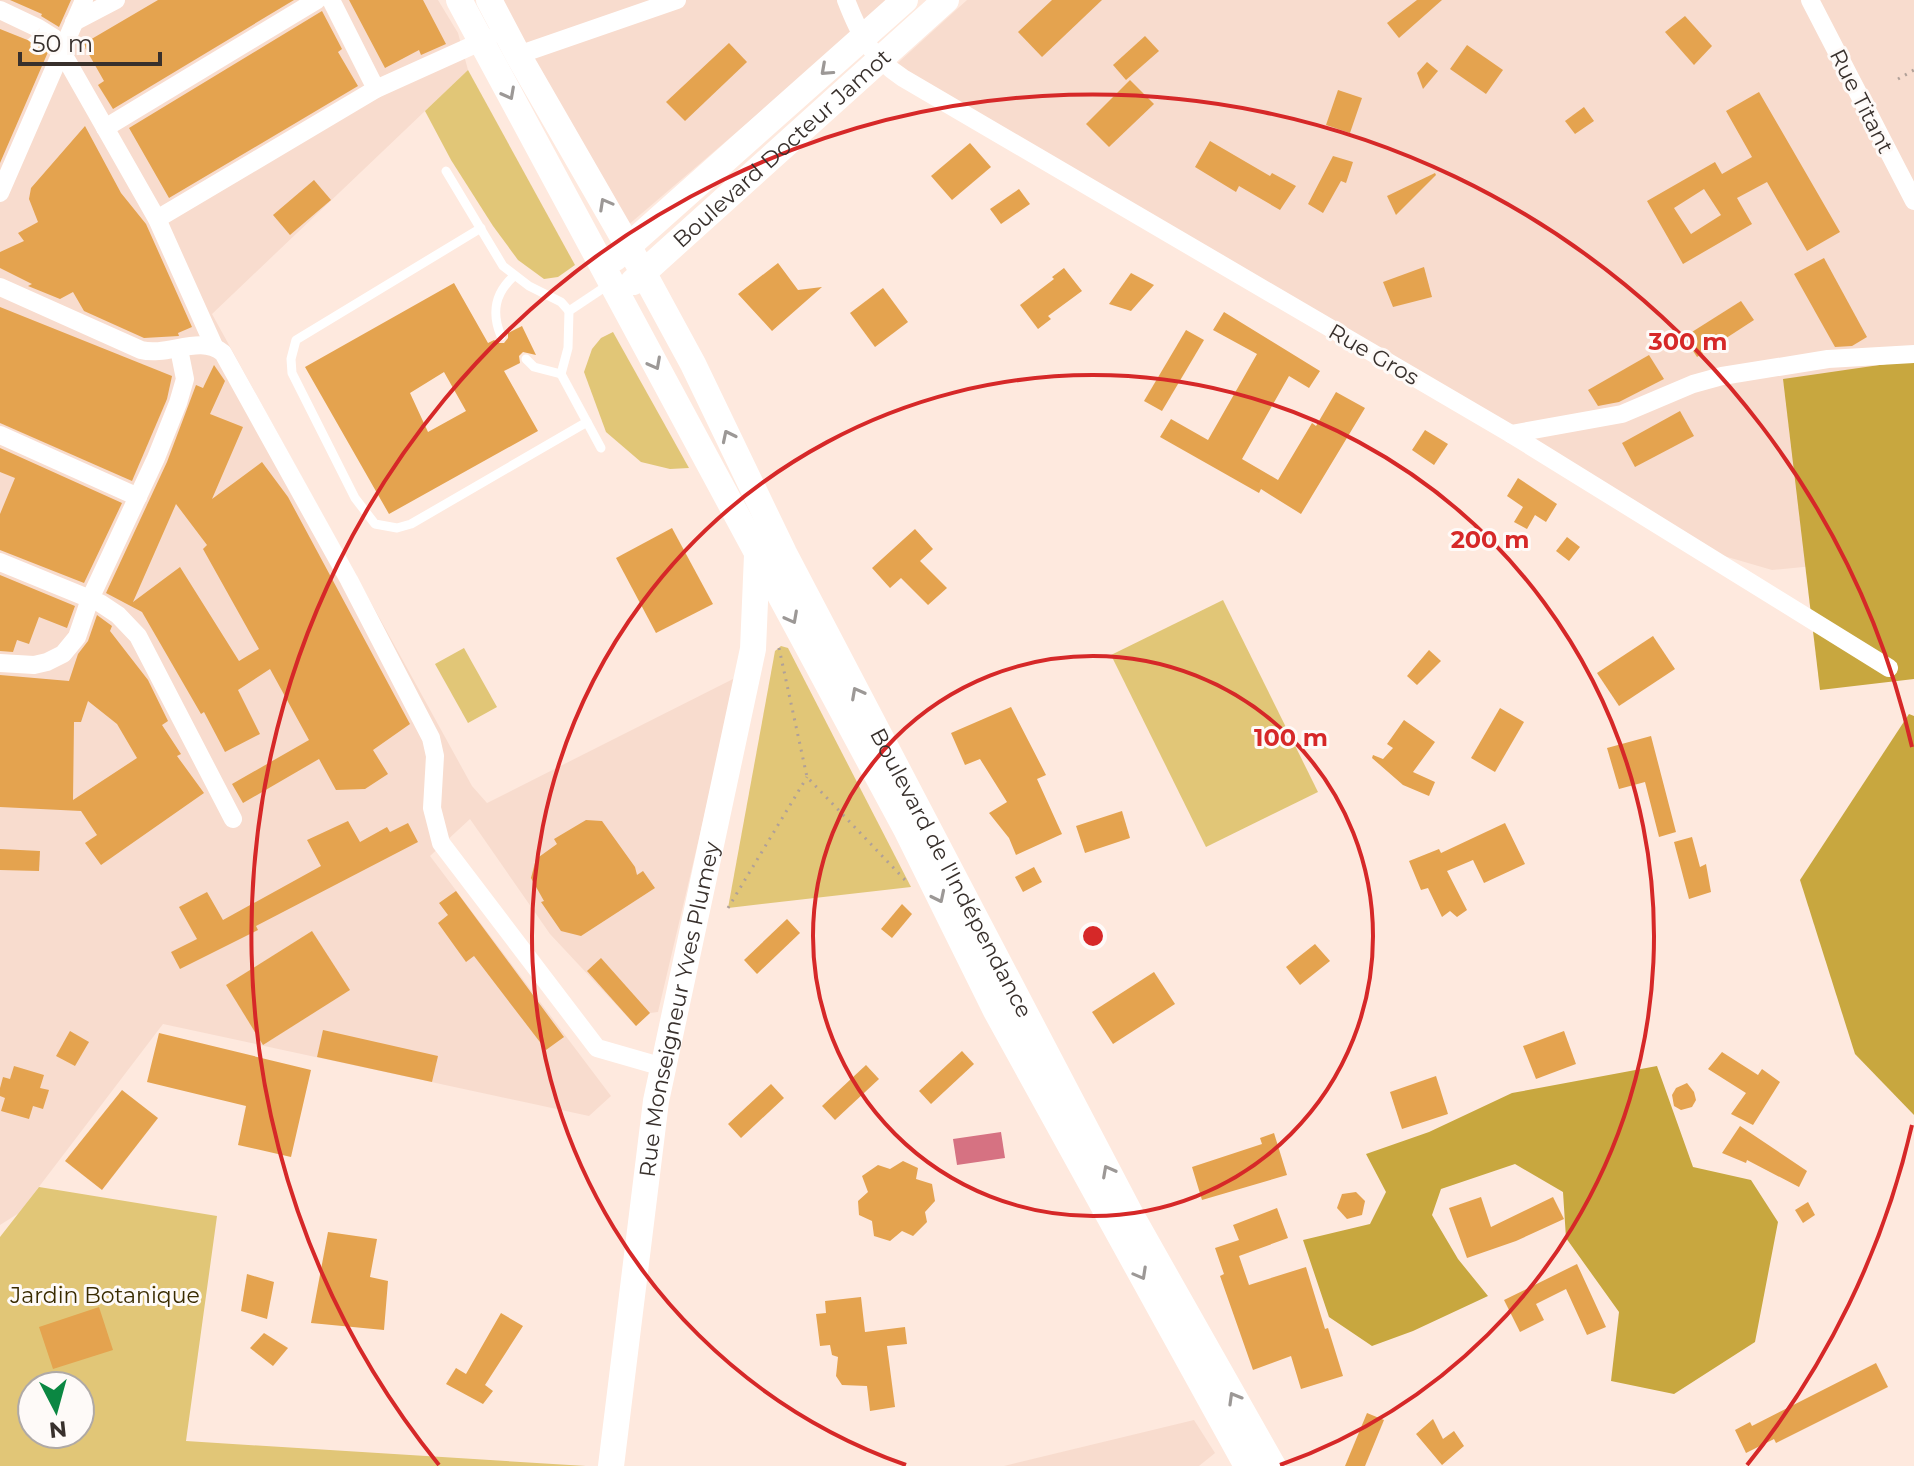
<svg xmlns="http://www.w3.org/2000/svg" width="1914" height="1466" viewBox="0 0 1914 1466" font-family="Montserrat,sans-serif">
<style>
.built{fill:#f8dcce}
.green{fill:#e1c677;fill-rule:evenodd}
.forest{fill:#c8a73f}
.water{fill:#d67282}
.building{fill:#e4a34f;fill-rule:evenodd}
.lines{fill:none;stroke-linecap:round;stroke-linejoin:round}
.path{stroke:#b0a098;stroke-width:3;stroke-dasharray:2 6;stroke-linecap:butt}
.service{stroke:#fff;stroke-width:9}
.minor{stroke:#fff;stroke-width:18}
.secondary{stroke:#fff;stroke-width:26}
.oneway{stroke:#9c9896}
.ring{fill:none;stroke:#d62828;stroke-width:4}
.labels{text-anchor:middle;stroke-width:6;stroke-linejoin:round;paint-order:stroke}
.street-label{font-size:22px;fill:#38302c;stroke:#fefaf8}
.park-label{font-size:22px;fill:#392b00;stroke:#fefaf8}
.centre{fill:#d62828;stroke:#fefaf8;stroke-width:4}
.ring-label{font-size:24px;text-anchor:middle;font-weight:bold;fill:#d62828;stroke:#fefaf8;stroke-width:6;stroke-linejoin:round;paint-order:stroke}
</style>
<rect width="100%" height="100%" fill="#fee9de"/>
<g class="built">
<polygon points="0,0 438,0 458,33 468,70 212,314 472,786 487,803 737,677 658,1012 650,1013 636,1026 550,934 470,819 430,856 611,1096 589,1116 163,1024 19,1213 0,1225"/>
<polygon points="502,0 891,0 627,226"/>
<polygon points="967,0 1914,0 1914,556 1772,570 1676,542 890,70"/>
<polygon points="1194,1420 1215,1453 1199,1466 1004,1466"/>
</g>
<g class="green">
<polygon points="468,70 575,265 558,277 544,279 518,260 493,226 451,160 425,111"/>
<polygon points="613,332 689,468 670,469 641,462 606,432 584,372 592,349 601,338"/>
<polygon points="1223,600 1318,792 1206,847 1111,655"/>
<polygon points="781,646 788,648 911,887 728,908 775,651"/>
<polygon points="464,648 497,707 468,723 435,664"/>
<path d="M39,1187L217,1216L186,1441L586,1466H0V1237ZM32,1386H80V1434H32Z"/>
</g>
<g class="forest">
<polygon points="1914,360 1914,679 1820,690 1783,379"/>
<polygon points="1909,714 1914,716 1914,1115 1855,1054 1800,880"/>
<polygon points="1657,1066 1693,1167 1751,1180 1778,1222 1755,1342 1674,1394 1611,1381 1619,1312 1566,1238 1563,1192 1515,1164 1441,1189 1432,1215 1458,1259 1488,1296 1413,1331 1372,1346 1329,1317 1303,1240 1370,1224 1386,1192 1366,1154 1429,1132 1512,1093"/>
</g>
<polygon class="water" points="1001,1132 1005,1158 957,1165 953,1139"/>
<g class="building">
<polygon points="10,0 71,0 59,27 41,16 42,14"/>
<polygon points="158,0 294,0 113,109 98,85 104,81 83,44"/>
<polygon points="349,0 423,0 446,44 421,55 419,50 385,68"/>
<polygon points="1052,0 1102,0 1042,57 1018,32"/>
<polygon points="1417,0 1442,0 1399,38 1387,23"/>
<polygon points="322,11 342,49 338,52 358,86 169,198 129,128"/>
<polygon points="1685,16 1712,46 1694,65 1665,32"/>
<polygon points="0,29 30,41 32,39 45,47 48,52 0,163"/>
<polygon points="1145,36 1159,51 1126,80 1113,65"/>
<polygon points="729,43 747,62 685,121 666,102"/>
<polygon points="1467,45 1503,70 1486,94 1450,69"/>
<polygon points="1427,62 1438,71 1423,89 1417,73"/>
<polygon points="1130,80 1154,104 1109,147 1086,124"/>
<polygon points="1338,90 1362,98 1350,133 1326,125"/>
<path d="M1759,92L1840,232L1807,251L1767,182L1737,198L1752,224L1683,264L1647,201L1715,162L1722,174L1752,157L1726,111ZM1704,189L1721,215L1691,234L1674,208Z"/>
<polygon points="1584,107 1594,121 1575,134 1565,121"/>
<polygon points="85,126 121,193 146,224 192,327 178,333 179,336 144,338 84,311 73,292 60,299 28,286 32,284 0,268 0,252 24,241 18,233 38,222 29,199 31,188"/>
<polygon points="1210,141 1270,176 1272,173 1296,186 1280,210 1239,186 1236,192 1195,167"/>
<polygon points="970,143 991,167 952,200 931,176"/>
<polygon points="1333,156 1353,162 1346,183 1341,181 1323,213 1308,204"/>
<polygon points="1435,173 1436,175 1396,215 1387,196"/>
<polygon points="314,180 331,200 290,235 273,215"/>
<polygon points="1019,189 1030,204 1001,224 990,209"/>
<polygon points="1824,258 1867,337 1852,346 1835,347 1794,274"/>
<polygon points="778,263 798,290 822,287 772,331 738,294"/>
<polygon points="1424,267 1432,297 1393,307 1383,282"/>
<polygon points="1064,268 1082,291 1048,316 1051,319 1038,329 1020,305 1054,279 1052,277"/>
<polygon points="1131,273 1154,285 1131,311 1109,304"/>
<path d="M454,283L488,343L494,340L499,343H504L508,338V333L522,326L536,355L523,352L519,356L520,363L504,371L538,431L389,514L305,367ZM444,372L466,411L428,432L410,393Z"/>
<polygon points="883,288 908,322 875,347 850,313"/>
<polygon points="1741,301 1754,320 1697,357 1684,337"/>
<polygon points="0,307 172,376 167,399 132,481 0,423"/>
<polygon points="1224,312 1320,371 1309,388 1289,376 1242,459 1278,480 1312,423 1316,426 1336,392 1365,408 1301,514 1261,489 1259,493 1160,437 1171,419 1208,440 1257,354 1213,330"/>
<polygon points="1186,330 1204,340 1162,411 1144,401"/>
<polygon points="1649,355 1664,379 1619,402 1598,406 1588,390"/>
<path d="M214,365L225,381L210,414L243,427L212,499L262,462L288,497L410,724L373,750L388,774L365,789L336,790L319,759L243,803L232,784L309,740L270,669L238,690L260,734L225,752L204,712L201,714L142,612L106,593L167,462L196,385L203,388ZM176,504L207,545L203,549L259,649L239,661L180,567L133,602Z"/>
<polygon points="1680,411 1694,436 1635,467 1622,443"/>
<polygon points="1425,430 1448,444 1434,465 1412,450"/>
<polygon points="0,448 122,503 84,583 0,550 0,514 15,478 0,472"/>
<polygon points="1518,478 1557,504 1546,522 1535,515 1527,529 1514,522 1523,507 1507,496"/>
<polygon points="672,528 713,604 656,633 616,558"/>
<polygon points="915,529 933,549 920,561 947,588 928,605 901,578 890,588 872,568"/>
<polygon points="1567,537 1580,547 1569,561 1556,551"/>
<polygon points="0,575 75,606 67,628 39,617 29,644 17,640 13,652 0,651"/>
<path d="M97,615L112,626L110,631L148,680L168,721L162,725L181,754L177,756L204,793L101,865L85,843L97,835L81,811L0,807V675L69,681L78,654L88,641ZM88,701L117,724L137,758L73,800L74,722H81Z"/>
<polygon points="1653,636 1675,669 1619,706 1597,673"/>
<polygon points="1429,650 1441,661 1417,685 1407,676"/>
<polygon points="1011,707 1046,775 1037,779 1062,834 1016,855 1009,838 989,813 1007,802 980,759 965,765 951,733"/>
<polygon points="1500,708 1524,722 1495,772 1471,758"/>
<polygon points="1404,720 1435,742 1413,772 1435,782 1429,796 1403,785 1372,758 1373,755 1383,759 1393,748 1387,744"/>
<polygon points="1651,736 1676,832 1659,837 1645,782 1619,789 1607,748"/>
<polygon points="1122,811 1130,838 1085,853 1076,826"/>
<polygon points="586,820 602,821 635,867 637,875 643,871 655,888 581,936 561,931 541,902 544,901 531,878 536,859 557,844 554,839"/>
<polygon points="348,821 360,842 387,827 390,832 408,823 418,842 256,926 258,930 180,969 171,952 197,939 179,907 207,892 223,920 321,866 307,840"/>
<polygon points="1505,823 1525,864 1484,883 1473,860 1447,871 1467,910 1457,917 1450,911 1442,917 1428,888 1421,890 1409,861 1439,849 1441,853"/>
<polygon points="1692,837 1700,867 1706,864 1711,892 1689,899 1674,842"/>
<polygon points="0,849 40,851 39,871 0,870"/>
<polygon points="1034,867 1042,882 1023,892 1015,877"/>
<polygon points="456,891 564,1037 546,1050 474,956 466,962 438,923 448,915 439,903"/>
<polygon points="902,904 912,914 892,938 881,929"/>
<polygon points="787,919 800,933 757,974 744,960"/>
<polygon points="312,931 350,990 263,1045 226,985"/>
<polygon points="1315,944 1330,961 1300,985 1286,967"/>
<polygon points="601,958 650,1013 636,1026 587,971"/>
<polygon points="1154,972 1175,1004 1113,1044 1092,1012"/>
<polygon points="323,1030 438,1056 432,1082 317,1057"/>
<polygon points="70,1031 89,1042 75,1066 56,1056"/>
<polygon points="1564,1031 1576,1064 1536,1079 1523,1046"/>
<polygon points="159,1033 311,1070 291,1157 238,1145 246,1106 147,1082"/>
<polygon points="962,1051 974,1064 931,1104 919,1091"/>
<polygon points="1722,1052 1758,1075 1762,1069 1780,1082 1753,1125 1731,1114 1746,1093 1708,1069"/>
<polygon points="866,1065 879,1079 835,1120 822,1106"/>
<polygon points="14,1066 44,1075 40,1088 49,1090 43,1109 33,1106 29,1119 1,1111 5,1098 0,1096 0,1088 3,1077 10,1079"/>
<polygon points="1436,1076 1448,1114 1402,1129 1390,1092"/>
<polygon points="1687,1083 1694,1092 1696,1100 1692,1107 1681,1110 1674,1106 1672,1095 1676,1088"/>
<polygon points="771,1084 784,1098 741,1138 728,1124"/>
<polygon points="122,1090 158,1118 102,1190 65,1161"/>
<polygon points="1740,1126 1807,1171 1799,1187 1747,1160 1746,1163 1722,1153"/>
<polygon points="1274,1133 1287,1175 1202,1200 1192,1167 1262,1144 1260,1138"/>
<polygon points="903,1161 918,1168 916,1179 932,1184 935,1201 925,1212 927,1222 913,1236 902,1231 890,1241 874,1236 872,1221 859,1215 858,1201 868,1192 862,1176 878,1165 890,1169"/>
<polygon points="1356,1192 1365,1201 1362,1215 1347,1219 1337,1208 1342,1194"/>
<polygon points="1481,1197 1491,1227 1553,1197 1564,1219 1516,1241 1467,1258 1449,1208"/>
<polygon points="1808,1202 1815,1215 1803,1223 1795,1210"/>
<polygon points="1277,1208 1288,1238 1239,1256 1249,1285 1306,1267 1325,1329 1328,1328 1343,1376 1301,1389 1291,1356 1253,1370 1220,1276 1224,1274 1215,1248 1239,1240 1233,1225"/>
<polygon points="328,1232 377,1239 370,1277 388,1281 384,1330 311,1323"/>
<polygon points="1577,1264 1606,1327 1587,1335 1566,1289 1536,1304 1544,1320 1520,1332 1504,1300"/>
<polygon points="247,1274 274,1282 267,1319 241,1311"/>
<polygon points="861,1297 865,1332 905,1327 907,1344 887,1346 895,1407 870,1411 867,1386 842,1385 836,1376 838,1357 832,1355 830,1345 820,1346 816,1314 826,1313 825,1301"/>
<polygon points="99,1307 113,1350 53,1369 39,1327"/>
<polygon points="501,1313 523,1326 485,1385 493,1391 483,1404 446,1384 456,1368 466,1374"/>
<polygon points="264,1333 288,1348 273,1366 250,1348"/>
<polygon points="1876,1363 1888,1387 1776,1443 1774,1439 1746,1453 1735,1430 1750,1422 1752,1426"/>
<polygon points="1367,1413 1384,1420 1365,1466 1345,1466"/>
<polygon points="1433,1419 1443,1439 1454,1431 1464,1446 1442,1465 1416,1434"/>
</g>
<g class="lines">
<g class="path">
<polyline points="1898,79 1914,70"/>
<polyline points="779,648 807,777 906,881"/>
<polyline points="728,908 807,777"/>
</g>
<g class="service">
<polyline points="446,171 503,266 529,286 561,302 569,311"/>
<polyline points="481,228 296,340 291,359 292,373 355,498 375,524 397,528 411,524 587,422"/>
<path d="M501,336C491,312 495,293 514,276"/>
<polyline points="526,359 534,367 561,374"/>
<polyline points="601,448 561,374 568,348 569,311 608,285"/>
</g>
<g class="minor">
<polyline points="331,0 376,89"/>
<path d="M846,0C860,36 870,56 903,78L1511,434L1889,668"/>
<polyline points="1810,0 1914,201"/>
<polyline points="0,10 38,28 54,38 157,219 214,346"/>
<polyline points="74,22 116,0"/>
<polyline points="518,55 677,0"/>
<polyline points="105,128 317,0"/>
<polyline points="0,193 84,0"/>
<polyline points="157,219 376,89 489,38"/>
<path d="M0,287L141,350C168,357 200,334 223,353L349,580L431,738L435,756L432,808L441,843L597,1048L663,1067"/>
<polyline points="1511,434 1622,414 1693,384 1722,376 1828,359 1914,354"/>
<polyline points="0,435 138,497"/>
<polyline points="0,562 100,603 118,615 138,636 233,819"/>
<polyline points="0,663 34,665 47,662 63,654 77,637 90,599 156,458 178,403 185,379 179,349"/>
</g>
<g class="secondary">
<polyline points="459,0 906,829 996,1011 1247,1466"/>
<path id="s1" d="M489,0L518,55L643,272L693,364L784,553L1131,1215L1273,1466"/>
<polyline points="615,258 905,0"/>
<path id="s2" d="M633,282L946,0"/>
<path id="s3" d="M611,1466L656,1101L753,649L757,555"/>
</g>
</g>
<defs><path id="oneway-chevron" d="M-2-3.5L2.5 0L-2 3.5" fill="none" stroke-width="1.6" stroke-linecap="round" stroke-linejoin="round" transform="scale(2)"/></defs>
<g class="oneway">
<use href="#oneway-chevron" transform="translate(826 70) rotate(138)"/>
<use href="#oneway-chevron" transform="translate(509 94) rotate(62)"/>
<use href="#oneway-chevron" transform="translate(605 204) rotate(-119)"/>
<use href="#oneway-chevron" transform="translate(655 364) rotate(62)"/>
<use href="#oneway-chevron" transform="translate(728 436) rotate(-116)"/>
<use href="#oneway-chevron" transform="translate(792 618) rotate(62)"/>
<use href="#oneway-chevron" transform="translate(857 693) rotate(-118)"/>
<use href="#oneway-chevron" transform="translate(939 897) rotate(64)"/>
<use href="#oneway-chevron" transform="translate(1108 1171) rotate(-118)"/>
<use href="#oneway-chevron" transform="translate(1141 1274) rotate(61)"/>
<use href="#oneway-chevron" transform="translate(1234 1398) rotate(-120)"/>
</g>
<g class="ring">
<circle cx="1093" cy="936" r="280"/>
<path d="M906 1465A561 561 0 1 1 1280 1465"/>
<path d="M1912 1125A841 841 0 0 1 1747 1465M439 1465A841 841 0 1 1 1912 747"/>
</g>
<g class="labels">
<g class="street-label">
<text transform="translate(1862 101) rotate(63)" y="8">Rue Titant</text>
<text dy="8" stroke="none"><textPath href="#s2" startOffset="200">Boulevard Docteur Jamot</textPath></text>
<text transform="translate(1374 354) rotate(30)" y="8">Rue Gros</text>
<text dy="8" stroke="none"><textPath href="#s1" startOffset="988">Boulevard de l'Indépendance</textPath></text>
<text dy="8" stroke="none"><textPath href="#s3" startOffset="462">Rue Monseigneur Yves Plumey</textPath></text>
</g>
<g class="park-label">
<text x="105" y="1303">Jardin Botanique</text>
</g>
</g>
<circle cx="1093" cy="936" r="12" class="centre"/>
<g class="ring-label">
<text x="1688" y="350">300 m</text>
<text x="1490" y="548">200 m</text>
<text x="1291" y="746">100 m</text>
</g>
<g transform="translate(56 1410) rotate(174)"><circle r="38" fill="#fefaf8" stroke="#afa9a6" stroke-width="2"/>
<path d="M0-6L14 30L0 20L-14 30Z" fill="#0b8742"/>
<text y="-12" font-size="22" font-weight="bold" text-anchor="middle" fill="#38302c">N</text>
</g>
<path d="M20 52v12h140v-12" fill="none" stroke="#38302c" stroke-width="4"/>
<text x="32" y="52" font-size="24" fill="#38302c" stroke="#fefaf8" stroke-width="6" paint-order="stroke">50 m</text>
</svg>
